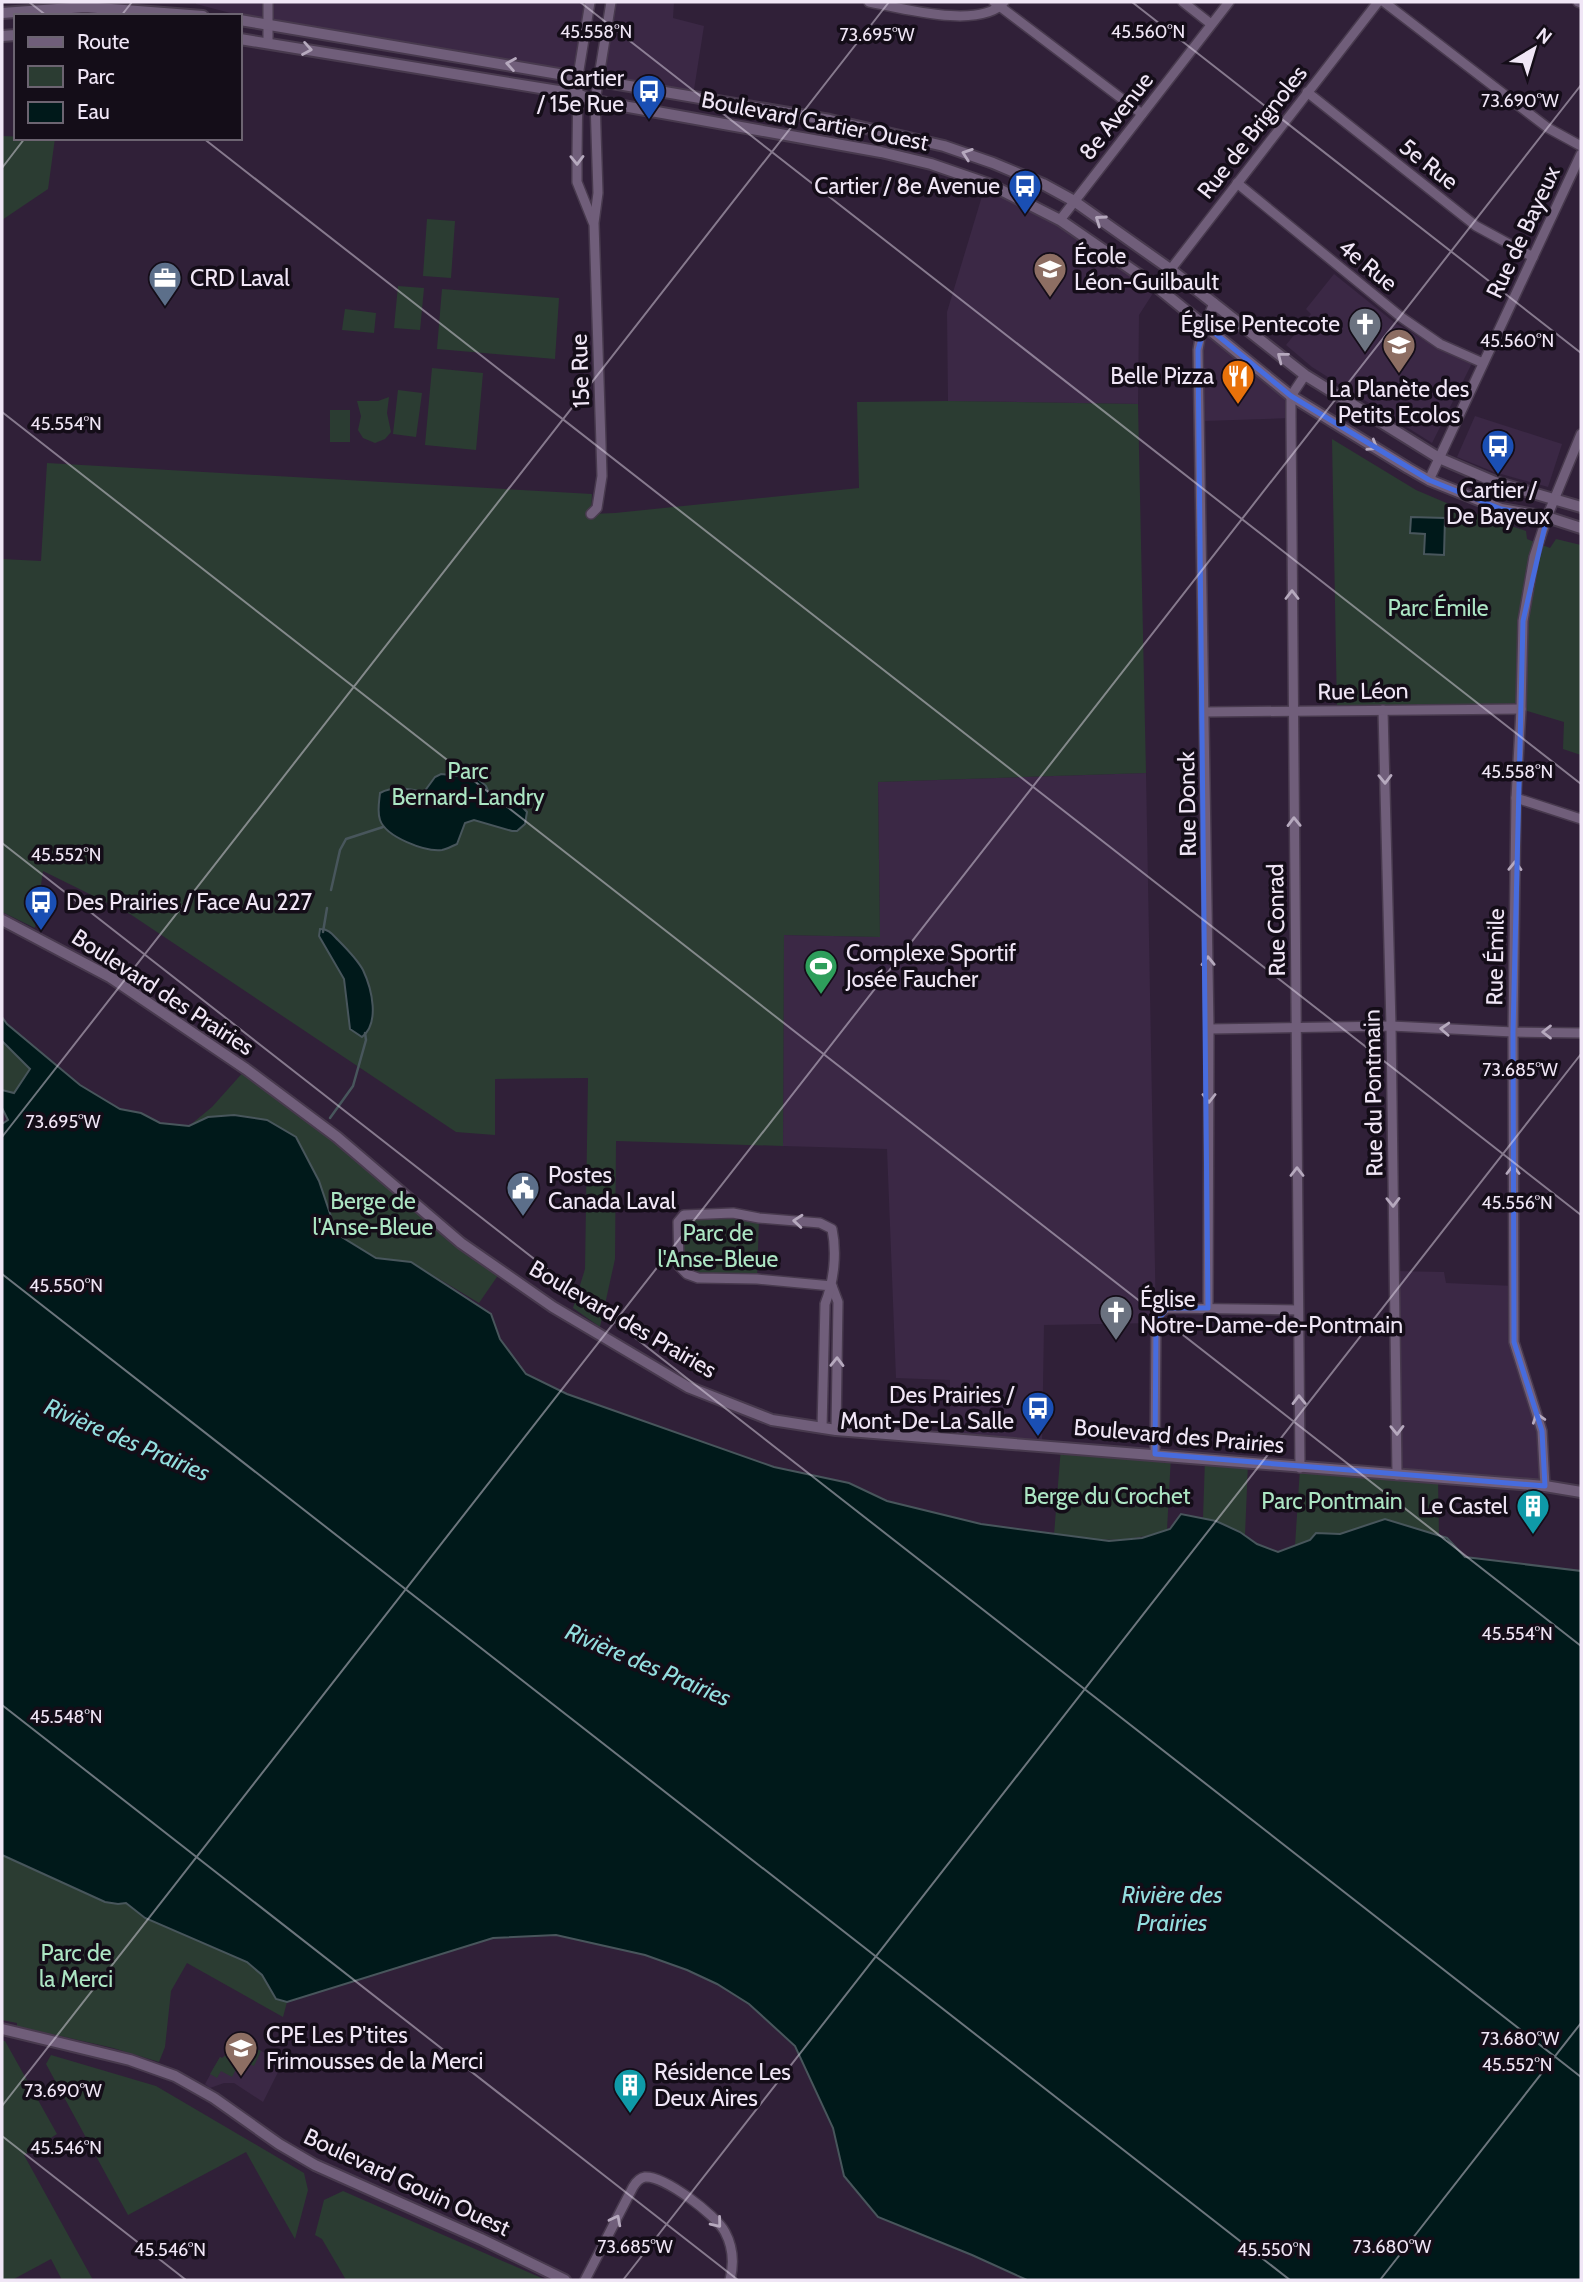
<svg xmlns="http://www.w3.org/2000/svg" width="1583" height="2282" viewBox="0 0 1583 2282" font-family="Cabin,sans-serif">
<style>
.built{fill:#3b2845}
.green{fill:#2b3c32}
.water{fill:#00191a;stroke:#48565c;stroke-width:2}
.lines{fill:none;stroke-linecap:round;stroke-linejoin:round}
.stream{stroke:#48565c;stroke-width:2.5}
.minor-casing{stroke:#483a4e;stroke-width:12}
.tertiary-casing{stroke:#483a4e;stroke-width:14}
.minor{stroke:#705e7a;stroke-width:9}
.tertiary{stroke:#705e7a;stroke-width:10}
.oneway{stroke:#b6a9be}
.marked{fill:none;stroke:#476cde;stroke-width:5;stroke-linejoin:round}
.ticks{fill:none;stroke:#f0e6f6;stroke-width:2;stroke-opacity:0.45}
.labels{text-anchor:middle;stroke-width:7;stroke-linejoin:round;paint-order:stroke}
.poi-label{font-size:23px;fill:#f0e6f6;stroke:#140d18;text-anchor:start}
.street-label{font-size:23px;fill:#f0e6f6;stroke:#140d18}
.park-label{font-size:23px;fill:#ace5c3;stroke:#140d18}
.water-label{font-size:24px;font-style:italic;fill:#93dedf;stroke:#140d18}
.ticks-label{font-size:18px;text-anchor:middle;fill:#f0e6f6;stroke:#140d18;stroke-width:7;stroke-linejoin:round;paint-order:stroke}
</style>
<rect width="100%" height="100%" fill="#302038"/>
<g class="built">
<polygon points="196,2 590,2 578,76 268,23 196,4"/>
<polygon points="611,2 674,2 673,18 704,26 693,96 597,79"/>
<polygon points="986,183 1026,201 1157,287 1139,315 1138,404 948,401 947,312"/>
<polygon points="1334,274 1395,323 1445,352 1472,363 1432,443 1312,367 1286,345 1311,314 1306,309"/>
<polygon points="1206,331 1291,396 1291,418 1203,421 1202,350"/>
<polygon points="1475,416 1562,444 1548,487 1494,472 1457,457"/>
<polygon points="1146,773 1156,1323 1044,1325 1042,1446 950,1438 950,1380 896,1378 887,1149 783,1146 784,935 880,937 878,782"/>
<polygon points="1394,1271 1444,1272 1446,1283 1514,1286 1514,1342 1542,1431 1545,1486 1397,1475"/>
<polygon points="255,2048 283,2062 263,2102 234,2083 224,2083 210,2088 205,2084 220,2057 222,2058 228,2053 233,2056"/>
</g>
<g class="green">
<polygon points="2,136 55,138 48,189 2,220"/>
<polygon points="427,219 455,221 451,278 423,276"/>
<polygon points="398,286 424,288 420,330 394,328"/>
<polygon points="442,289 559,298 555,359 437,349"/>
<polygon points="345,309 376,313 374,333 342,330"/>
<polygon points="432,368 483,373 476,450 425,445"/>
<polygon points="398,390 422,393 416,437 393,434"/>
<polygon points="389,397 387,413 391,432 385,439 375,443 363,438 358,430 361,416 357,401 378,401"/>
<polygon points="948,401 1138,404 1146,773 878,782 880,937 784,935 783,1146 616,1141 615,1259 600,1327 573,1308 585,1269 588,1078 495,1079 495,1135 456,1132 130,914 43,871 35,928 2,912 2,559 41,561 47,463 592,494 591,514 615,513 859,488 857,402"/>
<rect x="330" y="410" width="20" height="32"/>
<polygon points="1332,439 1416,490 1456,507 1526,531 1527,539 1550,548 1556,539 1581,545 1581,755 1563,749 1564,722 1521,709 1337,711"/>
<polygon points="2,1041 30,1069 14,1093 2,1090"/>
<polygon points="246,1069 501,1271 479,1303 411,1262 376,1258 337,1234 319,1181 296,1137 267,1120 189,1126 212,1107"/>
<polygon points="685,1215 759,1218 757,1279 698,1278 679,1266 678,1222"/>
<path d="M1061,1447L1171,1456L1167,1530C1124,1544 1098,1540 1054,1535Z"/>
<polygon points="1205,1459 1248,1463 1245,1535 1216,1521 1203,1519"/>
<polygon points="1300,1468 1438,1478 1439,1536 1385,1519 1340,1534 1316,1533 1310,1540 1295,1546"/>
<polygon points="2,1855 105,1902 118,1904 126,1902 145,1918 247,1962 262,1975 276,1999 287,2002 283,2017 187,1963 171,1991 165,2047 159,2062 113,2048 17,2026 17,2023 2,2020"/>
<polygon points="2,2041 5,2041 57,2134 24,2155 93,2280 62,2280 51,2259 12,2280 2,2280"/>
<polygon points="255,2048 261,2051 254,2066 246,2063 241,2072 236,2069 232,2077 221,2071 217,2078 210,2074 220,2057 222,2058 228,2053 233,2056"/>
<polygon points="51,2055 156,2086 304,2173 308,2190 295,2239 246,2152 128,2215 46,2064"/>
<polygon points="343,2191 546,2280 346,2280 322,2239 315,2235 324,2200"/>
</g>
<g class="water">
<polygon points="1411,517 1445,518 1444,555 1424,554 1425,534 1410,533"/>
<path d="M441,774L477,778L486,786L492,800C509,797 516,799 527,812L525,824L517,831H512L474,820L465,823L457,844C452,846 447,849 442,850C425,852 386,837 380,820C377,812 379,803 380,793C395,785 408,789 424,792L435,777Z"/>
<path d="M320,929C329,929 332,934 338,940C347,949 357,959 363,970C372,989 380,1023 362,1037L350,1029L344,979L319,936Z"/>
<polygon points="2,1017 7,1024 80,1085 120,1109 141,1113 160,1123 189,1126 208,1117 234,1115 267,1120 296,1137 319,1181 337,1234 376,1258 411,1262 491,1314 500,1339 526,1374 567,1394 774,1467 849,1483 887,1501 981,1524 1109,1541 1142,1538 1170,1529 1181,1514 1216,1521 1240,1532 1257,1544 1278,1552 1310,1540 1316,1533 1340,1534 1385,1519 1447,1538 1465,1557 1581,1571 1581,2280 1027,2280 972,2255 878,2217 844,2176 833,2128 795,2046 749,2004 717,1984 687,1970 645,1955 556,1935 493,1938 287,2002 276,1999 262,1975 247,1962 145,1918 126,1903 118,1904 105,1902 2,1855 2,1124 8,1120 2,1108 2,1090 14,1093 30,1069 2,1041"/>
</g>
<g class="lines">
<g class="stream">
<polyline points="331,890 340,850 346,839 383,827"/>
<polyline points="323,932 327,908"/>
<polyline points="330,1118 353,1086 366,1040 365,1033"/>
</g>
<defs>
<g id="minor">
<polyline points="268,2 268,42"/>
<polyline points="590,2 578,76 577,156 577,182 593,222"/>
<path d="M869,2C901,8 981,30 1004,2"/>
<polyline points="994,2 1142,114"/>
<polyline points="1183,2 1211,24"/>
<polyline points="1384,2 1548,128 1581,146"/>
<polyline points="1578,2 1581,3"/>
<polyline points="1307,92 1476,226 1533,257"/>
<polyline points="1237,183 1401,317 1440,344 1483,363"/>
<polyline points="1060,220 1229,2"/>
<polyline points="1157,287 1378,2"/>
<polyline points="1429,480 1581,154"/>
<polyline points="591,514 597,508 602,476 594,223 598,193 595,101 611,2"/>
<polyline points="1383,710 1391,1026 1397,1475"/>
<polyline points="1205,712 1521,709"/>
<polyline points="1516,798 1581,819"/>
<polyline points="1209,1029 1391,1026 1513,1032 1581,1033"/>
<polyline points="832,1286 838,1302 836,1430"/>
<polyline points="1208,1308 1209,1029 1198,350 1200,338 1214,303"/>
<path d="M822,1428L825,1304C834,1281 837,1253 832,1229L820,1223L759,1218L733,1213L684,1215L678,1222L679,1266L687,1274L698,1278L757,1279L832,1286"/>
<polyline points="1155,1454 1156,1323 1159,1314 1167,1308 1298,1310"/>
<polyline points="1300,1468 1291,418 1291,396 1305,375"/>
<polyline points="1545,1486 1542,1431 1514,1342 1513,1032 1516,798 1521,709 1523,621 1534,557 1547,517 1581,434"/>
<path d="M585,2280L633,2187C636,2182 639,2178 645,2177C665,2176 716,2215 725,2232C733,2247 734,2264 730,2280"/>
</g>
<g id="tertiary">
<polyline points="2,13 85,7 203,16"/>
<polyline points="240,20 830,120 944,146 993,163 1043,184 1074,201 1170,269 1305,375 1439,458 1495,482 1581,507"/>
<polyline points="2,36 16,35"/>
<polyline points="240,39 577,94 595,101 881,152 931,164 989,184 1060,220 1157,287 1291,396 1408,468 1429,480 1501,509 1547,517 1581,528"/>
<polyline points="2,920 110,977 246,1069 337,1137 461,1243 553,1307 688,1387 772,1420 836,1430 1545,1486 1581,1492"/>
<polyline points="2,2029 130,2060 175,2076 214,2098 279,2144 315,2165 481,2239 565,2280"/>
</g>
</defs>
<use href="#minor" class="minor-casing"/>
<use href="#tertiary" class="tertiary-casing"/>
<use href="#minor" class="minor"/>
<use href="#tertiary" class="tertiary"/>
</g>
<defs><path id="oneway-chevron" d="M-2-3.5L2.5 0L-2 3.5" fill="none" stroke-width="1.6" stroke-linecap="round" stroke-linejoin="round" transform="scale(1.75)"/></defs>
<g class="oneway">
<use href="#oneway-chevron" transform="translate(307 49) rotate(10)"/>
<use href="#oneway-chevron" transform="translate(511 64) rotate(-170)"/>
<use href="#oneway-chevron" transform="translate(967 154) rotate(-161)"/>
<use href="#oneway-chevron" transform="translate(577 160) rotate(89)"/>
<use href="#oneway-chevron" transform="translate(1100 220) rotate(-145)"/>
<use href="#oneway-chevron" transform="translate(1282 357) rotate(-142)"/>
<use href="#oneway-chevron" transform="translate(1373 446) rotate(32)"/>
<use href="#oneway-chevron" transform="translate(1292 595) rotate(-90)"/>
<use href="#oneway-chevron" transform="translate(1385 779) rotate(89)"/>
<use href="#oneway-chevron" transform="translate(1294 822) rotate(-91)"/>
<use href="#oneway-chevron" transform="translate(1515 866) rotate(-89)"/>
<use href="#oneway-chevron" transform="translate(1208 961) rotate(-91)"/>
<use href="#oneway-chevron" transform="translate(1445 1029) rotate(-177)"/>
<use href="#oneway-chevron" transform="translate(1547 1032) rotate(-180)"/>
<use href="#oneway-chevron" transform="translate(1209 1098) rotate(90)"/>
<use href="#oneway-chevron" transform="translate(1513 1170) rotate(-90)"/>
<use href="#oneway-chevron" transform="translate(1297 1172) rotate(-90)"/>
<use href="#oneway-chevron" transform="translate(1393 1202) rotate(89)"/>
<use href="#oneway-chevron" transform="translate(798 1221) rotate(-175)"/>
<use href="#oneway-chevron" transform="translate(837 1362) rotate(-89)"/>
<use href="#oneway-chevron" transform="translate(1299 1400) rotate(-91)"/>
<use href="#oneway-chevron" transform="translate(1538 1418) rotate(-108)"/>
<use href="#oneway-chevron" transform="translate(1397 1430) rotate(89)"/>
<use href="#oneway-chevron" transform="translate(616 2220) rotate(-63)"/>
<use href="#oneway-chevron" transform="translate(717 2223) rotate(51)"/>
</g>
<path class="marked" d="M1205,325L1291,396L1429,480L1501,509L1547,517L1523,621L1513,1032L1514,1342L1542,1431L1545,1486L1155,1454L1156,1323L1167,1308H1208L1198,350Z"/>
<path class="ticks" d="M29,2L47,16M580,2L1581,784M1132,2L1581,353M121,16L132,2M203,138L1581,1215M2,168L25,138M2,412L1581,1646M2,843L1581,2077M2,1137L889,2M2,1274L1290,2280M2,1705L738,2280M2,2106L1581,85M2,2136L186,2280M623,2280L1581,1054M1380,2280L1581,2023"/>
<defs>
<symbol id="bus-pin" viewBox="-11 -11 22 30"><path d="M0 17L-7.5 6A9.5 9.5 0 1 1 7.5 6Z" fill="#1a4fb4" stroke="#140d18"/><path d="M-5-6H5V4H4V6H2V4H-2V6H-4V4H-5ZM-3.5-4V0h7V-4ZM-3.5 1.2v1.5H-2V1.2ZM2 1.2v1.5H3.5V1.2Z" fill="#fff"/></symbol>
<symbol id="school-pin" viewBox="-11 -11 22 30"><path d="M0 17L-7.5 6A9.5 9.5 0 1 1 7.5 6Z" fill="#8d6e63" stroke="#140d18"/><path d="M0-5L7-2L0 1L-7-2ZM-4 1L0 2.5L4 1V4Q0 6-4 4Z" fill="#fff"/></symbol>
<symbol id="office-pin" viewBox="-11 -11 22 30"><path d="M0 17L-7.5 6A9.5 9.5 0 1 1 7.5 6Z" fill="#5c6f8a" stroke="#140d18"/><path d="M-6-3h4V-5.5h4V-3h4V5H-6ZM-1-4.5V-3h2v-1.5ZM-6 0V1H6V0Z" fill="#fff"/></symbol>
<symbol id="church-pin" viewBox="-11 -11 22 30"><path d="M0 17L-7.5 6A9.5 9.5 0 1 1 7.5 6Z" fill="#6b7280" stroke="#140d18"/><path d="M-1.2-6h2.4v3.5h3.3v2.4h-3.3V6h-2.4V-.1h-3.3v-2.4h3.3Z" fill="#fff"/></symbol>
<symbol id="restaurant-pin" viewBox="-11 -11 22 30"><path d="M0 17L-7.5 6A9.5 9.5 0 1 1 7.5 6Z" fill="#e8710a" stroke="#140d18"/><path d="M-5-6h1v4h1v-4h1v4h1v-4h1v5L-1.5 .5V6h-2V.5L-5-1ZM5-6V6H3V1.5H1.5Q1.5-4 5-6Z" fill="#fff"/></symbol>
<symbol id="stadium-pin" viewBox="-11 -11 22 30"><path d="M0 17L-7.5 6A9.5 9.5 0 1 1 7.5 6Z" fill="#2e9e5b" stroke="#140d18"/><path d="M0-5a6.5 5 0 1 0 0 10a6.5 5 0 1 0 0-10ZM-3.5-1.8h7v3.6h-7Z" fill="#fff"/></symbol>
<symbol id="civic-pin" viewBox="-11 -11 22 30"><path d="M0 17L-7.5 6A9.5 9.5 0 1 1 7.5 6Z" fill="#5c6f8a" stroke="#140d18"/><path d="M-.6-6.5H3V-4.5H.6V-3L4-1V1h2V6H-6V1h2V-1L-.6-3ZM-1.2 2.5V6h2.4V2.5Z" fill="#fff"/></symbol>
<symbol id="building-pin" viewBox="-11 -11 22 30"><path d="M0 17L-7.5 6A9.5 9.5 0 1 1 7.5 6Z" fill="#0f9aa8" stroke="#140d18"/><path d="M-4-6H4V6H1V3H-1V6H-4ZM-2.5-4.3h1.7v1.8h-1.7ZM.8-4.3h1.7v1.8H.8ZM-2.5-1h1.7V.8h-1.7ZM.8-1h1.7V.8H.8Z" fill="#fff"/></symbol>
</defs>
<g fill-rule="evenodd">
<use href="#bus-pin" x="630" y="72" width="38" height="52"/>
<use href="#bus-pin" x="1006" y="167" width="38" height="52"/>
<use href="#school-pin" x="1031" y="250" width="38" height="52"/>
<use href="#office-pin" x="146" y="259" width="38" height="52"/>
<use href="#church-pin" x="1346" y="305" width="38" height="52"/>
<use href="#school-pin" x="1380" y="326" width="38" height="52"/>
<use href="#restaurant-pin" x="1219" y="357" width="38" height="52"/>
<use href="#bus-pin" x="1479" y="427" width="38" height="52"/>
<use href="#bus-pin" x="22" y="883" width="38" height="52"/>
<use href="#stadium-pin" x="802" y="947" width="38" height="52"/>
<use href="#civic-pin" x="504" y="1169" width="38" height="52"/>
<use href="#church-pin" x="1097" y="1293" width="38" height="52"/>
<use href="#bus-pin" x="1019" y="1389" width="38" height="52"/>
<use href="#building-pin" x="1514" y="1487" width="38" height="52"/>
<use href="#school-pin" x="222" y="2029" width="38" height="52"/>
<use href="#building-pin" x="611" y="2066" width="38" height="52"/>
</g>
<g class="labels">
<g class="poi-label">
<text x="624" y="86" text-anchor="end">Cartier<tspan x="624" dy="26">/ 15e Rue</tspan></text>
<text x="1000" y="194" text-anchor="end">Cartier / 8e Avenue</text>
<text x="1074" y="264">École<tspan x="1074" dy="26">Léon-Guilbault</tspan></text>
<text x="190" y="286">CRD Laval</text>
<text x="1340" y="332" text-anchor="end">Église Pentecote</text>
<text x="1214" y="384" text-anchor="end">Belle Pizza</text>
<text x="1399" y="397" text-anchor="middle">La Planète des<tspan x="1399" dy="26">Petits Ecolos</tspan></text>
<text x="1498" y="498" text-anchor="middle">Cartier /<tspan x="1498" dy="26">De Bayeux</tspan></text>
<text x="66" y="910">Des Prairies / Face Au 227</text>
<text x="846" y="961">Complexe Sportif<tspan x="846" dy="26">Josée Faucher</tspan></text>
<text x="548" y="1183">Postes<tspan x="548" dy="26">Canada Laval</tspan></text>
<text x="1140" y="1307">Église<tspan x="1140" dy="26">Notre-Dame-de-Pontmain</tspan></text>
<text x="1014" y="1403" text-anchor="end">Des Prairies /<tspan x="1014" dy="26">Mont-De-La Salle</tspan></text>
<text x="1508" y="1514" text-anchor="end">Le Castel</text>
<text x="266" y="2043">CPE Les P'tites<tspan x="266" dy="26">Frimousses de la Merci</tspan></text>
<text x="654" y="2080">Résidence Les<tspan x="654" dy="26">Deux Aires</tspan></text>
</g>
<g class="street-label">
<text transform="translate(1116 116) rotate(-52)" y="8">8e Avenue</text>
<text transform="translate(815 121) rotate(11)" y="8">Boulevard Cartier Ouest</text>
<text transform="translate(1252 132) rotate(-52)" y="8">Rue de Brignoles</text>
<text transform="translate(1429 164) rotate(38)" y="8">5e Rue</text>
<text transform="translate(1523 232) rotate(-65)" y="8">Rue de Bayeux</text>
<text transform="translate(1368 265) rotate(39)" y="8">4e Rue</text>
<text transform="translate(580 371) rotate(-92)" y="8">15e Rue</text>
<text transform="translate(1363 691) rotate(-1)" y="8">Rue Léon</text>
<text transform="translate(1187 804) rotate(-91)" y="8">Rue Donck</text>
<text transform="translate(1276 920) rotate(-91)" y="8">Rue Conrad</text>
<text transform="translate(1495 957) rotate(-89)" y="8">Rue Émile</text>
<text transform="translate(163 992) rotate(33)" y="8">Boulevard des Prairies</text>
<text transform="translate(1373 1093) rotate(-91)" y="8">Rue du Pontmain</text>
<text transform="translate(623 1319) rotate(30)" y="8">Boulevard des Prairies</text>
<text transform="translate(1179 1436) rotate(5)" y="8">Boulevard des Prairies</text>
<text transform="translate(407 2182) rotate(25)" y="8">Boulevard Gouin Ouest</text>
</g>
<g class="park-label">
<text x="1438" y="616">Parc Émile</text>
<text x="468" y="779">Parc<tspan x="468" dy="26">Bernard-Landry</tspan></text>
<text x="373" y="1209">Berge de<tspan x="373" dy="26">l'Anse-Bleue</tspan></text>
<text x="718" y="1241">Parc de<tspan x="718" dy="26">l'Anse-Bleue</tspan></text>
<text x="1107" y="1504">Berge du Crochet</text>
<text x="1332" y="1509">Parc Pontmain</text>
<text x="76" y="1961">Parc de<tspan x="76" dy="26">la Merci</tspan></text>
</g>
<g class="water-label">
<text transform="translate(127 1440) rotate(23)" y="8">Rivière des Prairies</text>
<text transform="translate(648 1665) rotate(23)" y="8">Rivière des Prairies</text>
<text x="1172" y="1903">Rivière des<tspan x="1172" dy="28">Prairies</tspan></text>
</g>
</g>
<g class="ticks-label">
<text x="596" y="38">45.558°N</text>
<text x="1148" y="38">45.560°N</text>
<text x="877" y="41">73.695°W</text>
<text x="1520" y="107">73.690°W</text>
<text x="1517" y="347">45.560°N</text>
<text x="66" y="430">45.554°N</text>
<text x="1517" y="778">45.558°N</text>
<text x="66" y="861">45.552°N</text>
<text x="1520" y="1076">73.685°W</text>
<text x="63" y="1128">73.695°W</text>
<text x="1517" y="1209">45.556°N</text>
<text x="66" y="1292">45.550°N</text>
<text x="1517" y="1640">45.554°N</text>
<text x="66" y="1723">45.548°N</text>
<text x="1520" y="2045">73.680°W</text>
<text x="1517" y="2071">45.552°N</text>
<text x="63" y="2097">73.690°W</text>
<text x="66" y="2154">45.546°N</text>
<text x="635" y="2253">73.685°W</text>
<text x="1392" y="2253">73.680°W</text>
<text x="170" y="2256">45.546°N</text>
<text x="1274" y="2256">45.550°N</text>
</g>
<rect width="1583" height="2282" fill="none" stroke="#f0e6f6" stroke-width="7"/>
<rect x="14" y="14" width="228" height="126" fill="#140d18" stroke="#6c6471" stroke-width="2"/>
<rect x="28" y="37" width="35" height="10" fill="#705e7a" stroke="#6c6471" stroke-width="2"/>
<text x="77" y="49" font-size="21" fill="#f0e6f6">Route</text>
<rect x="28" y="66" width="35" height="21" fill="#2b3c32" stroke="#6c6471" stroke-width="2"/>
<text x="77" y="84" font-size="21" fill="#f0e6f6">Parc</text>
<rect x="28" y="102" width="35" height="21" fill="#00191a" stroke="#6c6471" stroke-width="2"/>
<text x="77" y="119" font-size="21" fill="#f0e6f6">Eau</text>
<g transform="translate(1534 49) rotate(38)" stroke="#140d18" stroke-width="5" paint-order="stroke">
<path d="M0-5L12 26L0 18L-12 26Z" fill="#f0e6f6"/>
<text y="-10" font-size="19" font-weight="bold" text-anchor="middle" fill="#f0e6f6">N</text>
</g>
</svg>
